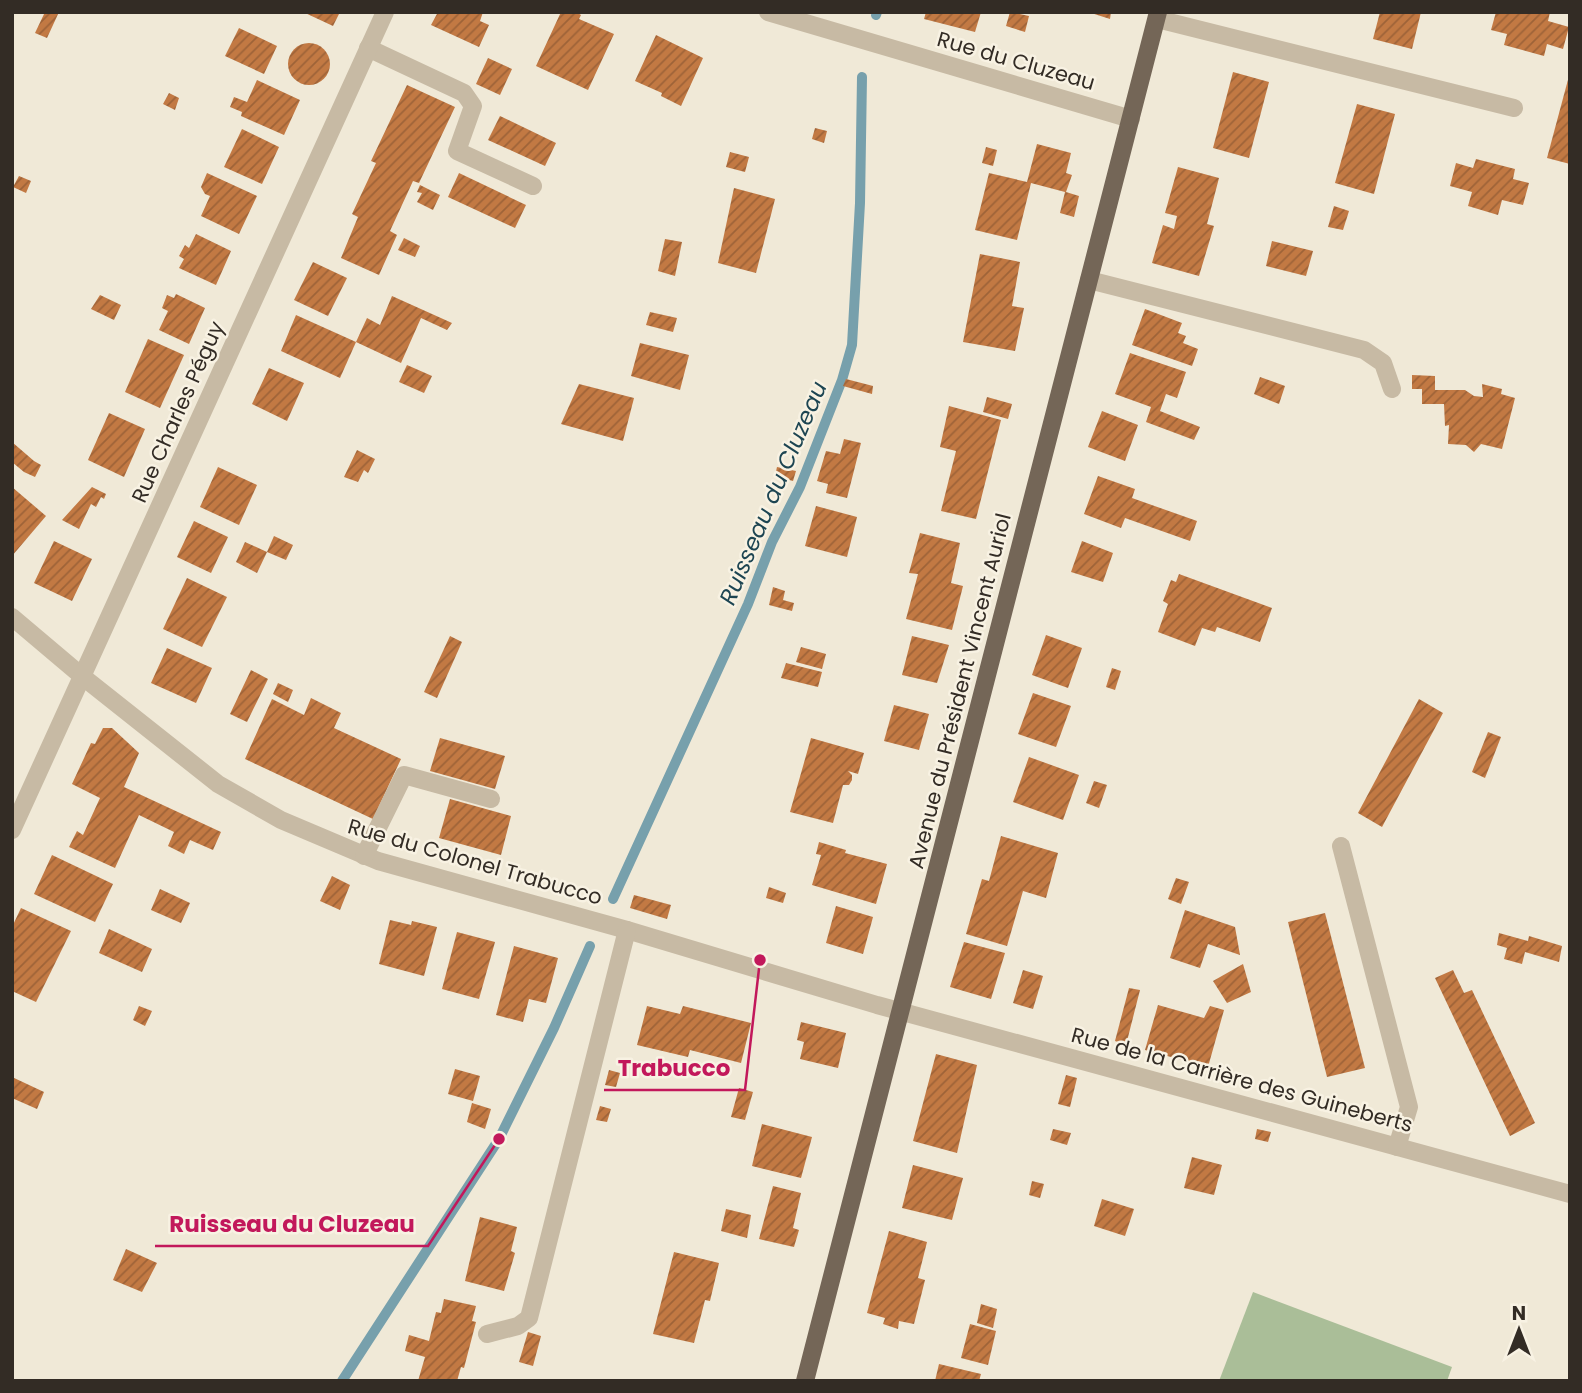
<svg xmlns="http://www.w3.org/2000/svg" width="1582" height="1393" viewBox="0 0 1582 1393" font-family="Poppins,sans-serif">
<style>
.park{fill:#aabe98}
.lines{fill:none;stroke-linecap:round;stroke-linejoin:round}
.stream{stroke:#77a0ac;stroke-width:10}
.building{fill:url(#building-hatch)}
.minor{stroke:#c7baa4;stroke-width:18}
.major{stroke:#746657;stroke-width:18}
.labels{text-anchor:middle;stroke-width:5;stroke-linejoin:round;paint-order:stroke}
.street-label{font-size:21px;fill:#332c25;stroke:#f8f2e3}
.water-label{font-size:23px;font-style:italic;fill:#1d4552;stroke:#f8f2e3}
.leader{fill:none;stroke:#c2185b;stroke-width:2.5}
.callout-dot{fill:#c2185b;stroke:#f8f2e3;stroke-width:2.5}
.callout-label{font-size:23px;text-anchor:middle;font-weight:bold;fill:#c2185b;stroke:#f8f2e3;stroke-width:5;stroke-linejoin:round;paint-order:stroke}
</style>
<defs>
<pattern id="building-hatch" width="6" height="6" patternUnits="userSpaceOnUse" patternTransform="scale(1.75)"><rect width="6" height="6" fill="#c27943"/><path d="M-1 1l2-2M0 6l6-6M5 7l2-2" fill="none" stroke="#9e6338"/></pattern>
</defs>
<rect width="100%" height="100%" fill="#f0e9d7"/>
<polygon class="park" points="1253,1292 1452,1367 1447,1381 1219,1381"/>
<g class="lines">
<g class="stream">
<polyline points="876,15 877,12"/>
<polyline points="613,899 748,604 772,542 800,487 842,380 852,345 860,203 862,77"/>
<polyline points="342,1381 499,1139 554,1028 590,946"/>
</g>
</g>
<g class="building">
<polygon points="45,12 59,12 47,38 35,33"/>
<polygon points="303,12 340,12 333,26"/>
<polygon points="438,12 483,12 480,21 489,25 479,47 431,25"/>
<polygon points="561,12 576,12 581,15 579,19 614,34 588,90 536,66"/>
<polygon points="926,12 981,12 975,32 924,19"/>
<polygon points="1010,12 1029,16 1025,32 1006,26"/>
<polygon points="1088,12 1111,12 1110,19"/>
<polygon points="1380,12 1421,12 1412,49 1373,39"/>
<polygon points="1496,12 1550,12 1548,21 1569,27 1563,49 1547,44 1544,56 1504,45 1507,34 1491,30"/>
<polygon points="239,28 277,46 264,74 225,56"/>
<polygon points="656,35 703,58 681,106 661,96 662,93 635,81"/>
<circle cx="309" cy="64" r="21"/>
<polygon points="488,58 512,69 500,95 476,84"/>
<polygon points="1233,72 1269,82 1249,158 1213,148"/>
<polygon points="1569,76 1570,76 1570,164 1547,158"/>
<polygon points="257,80 300,100 284,135 241,116 242,112 230,107 234,97 247,102"/>
<polygon points="407,85 455,107 419,183 413,181 390,231 397,235 379,275 341,258 358,217 352,214 376,163 371,161"/>
<polygon points="169,93 179,98 175,110 163,104"/>
<polygon points="1357,104 1395,114 1374,194 1335,183"/>
<polygon points="500,116 556,143 545,166 488,140"/>
<polygon points="815,128 827,131 824,143 812,139"/>
<polygon points="242,129 279,147 262,184 224,167"/>
<polygon points="1037,144 1071,153 1066,173 1072,175 1066,192 1079,196 1074,217 1060,213 1065,192 1031,183 1017,240 975,230 989,173 1027,182"/>
<polygon points="986,147 997,150 993,166 982,163"/>
<polygon points="730,152 749,157 745,172 726,167"/>
<polygon points="1476,159 1515,169 1513,179 1529,183 1523,205 1502,200 1498,215 1468,206 1472,192 1450,186 1456,163 1473,168"/>
<polygon points="1178,167 1219,178 1207,224 1214,226 1199,276 1152,263 1163,225 1174,229 1177,216 1165,213"/>
<polygon points="207,173 257,196 239,234 201,216 210,196 205,194 201,187"/>
<polygon points="459,173 526,205 515,228 448,197"/>
<polygon points="19,176 31,181 26,193 13,187"/>
<polygon points="420,185 440,195 433,210 417,202 422,193 417,192"/>
<polygon points="734,188 775,199 756,273 718,263"/>
<polygon points="1334,206 1349,211 1343,230 1328,227"/>
<polygon points="196,234 231,251 216,285 179,268 184,259 179,256 185,245 189,248"/>
<polygon points="404,238 420,246 415,257 398,250"/>
<polygon points="665,239 682,242 675,276 658,271"/>
<polygon points="1272,241 1313,251 1306,276 1266,266"/>
<polygon points="980,254 1020,262 1012,306 1024,308 1015,351 963,342"/>
<polygon points="313,262 347,278 328,316 294,300"/>
<polygon points="176,294 205,308 189,344 159,330 168,311 162,308 167,295 174,298"/>
<polygon points="100,295 121,305 114,320 91,309"/>
<polygon points="392,296 452,323 447,330 421,318 401,363 356,342 367,318 380,325"/>
<polygon points="1145,309 1182,323 1178,333 1186,336 1183,343 1198,349 1192,366 1132,345"/>
<polygon points="650,312 677,318 673,332 646,325"/>
<polygon points="296,315 356,342 340,378 281,351"/>
<polygon points="148,339 184,355 160,408 125,392"/>
<polygon points="640,343 689,355 680,390 631,376"/>
<polygon points="1130,353 1186,372 1177,398 1166,394 1160,411 1200,427 1194,440 1146,422 1151,407 1115,394"/>
<polygon points="407,365 432,376 424,393 399,382"/>
<polygon points="269,368 304,383 287,421 252,404"/>
<polygon points="1412,375 1435,376 1435,390 1465,390 1474,396 1483,397 1482,384 1502,389 1501,394 1515,398 1502,449 1481,444 1474,452 1466,445 1448,444 1449,425 1445,426 1444,404 1422,404 1422,389 1412,389"/>
<polygon points="1260,377 1285,386 1279,404 1254,394"/>
<polygon points="846,379 873,386 872,394 843,386"/>
<polygon points="579,384 634,398 623,441 561,424"/>
<polygon points="987,397 1012,404 1008,419 983,412"/>
<polygon points="949,406 1001,420 976,519 941,511 956,451 940,447"/>
<polygon points="1102,411 1138,425 1125,461 1088,447"/>
<polygon points="109,413 145,429 124,477 88,460"/>
<polygon points="844,439 861,443 847,498 826,493 828,484 817,481 826,451 840,454"/>
<polygon points="12,442 34,461 41,465 35,477 24,472 12,462"/>
<polygon points="357,450 375,459 368,473 364,470 358,482 344,477"/>
<polygon points="218,467 257,485 239,525 200,507"/>
<polygon points="777,467 796,471 793,481 775,476"/>
<polygon points="1098,476 1135,489 1132,498 1197,521 1190,541 1125,518 1121,528 1084,514"/>
<polygon points="12,487 46,516 12,556"/>
<polygon points="92,487 106,494 104,499 101,497 96,507 91,504 79,529 62,520"/>
<polygon points="816,506 857,517 847,557 805,546"/>
<polygon points="194,521 228,537 211,573 177,557"/>
<polygon points="920,533 960,543 951,583 963,586 952,630 906,619 918,574 909,573"/>
<polygon points="274,536 293,545 286,560 267,552"/>
<polygon points="54,541 92,559 72,601 34,583"/>
<polygon points="1082,541 1113,553 1103,582 1071,572"/>
<polygon points="245,542 267,552 257,573 236,562"/>
<polygon points="1179,574 1272,608 1260,642 1217,627 1215,632 1202,628 1195,646 1158,632 1168,604 1163,601 1171,580 1176,582"/>
<polygon points="187,578 227,597 202,647 163,629"/>
<polygon points="773,587 785,591 783,600 794,603 792,611 769,605"/>
<polygon points="1046,635 1082,648 1068,688 1032,675"/>
<polygon points="450,636 462,642 437,698 424,692"/>
<polygon points="912,636 949,645 937,683 902,675"/>
<polygon points="801,647 826,654 822,669 796,662"/>
<polygon points="167,648 212,668 196,703 151,683"/>
<polygon points="786,663 822,672 818,687 781,678"/>
<polygon points="1112,668 1121,671 1115,690 1106,687"/>
<polygon points="251,670 268,679 247,722 230,714"/>
<polygon points="278,683 293,690 288,702 273,694"/>
<polygon points="1033,693 1071,706 1056,747 1018,734"/>
<polygon points="311,698 341,713 334,728 401,759 373,819 245,759 272,699 304,715"/>
<polygon points="1419,699 1443,713 1382,827 1358,813"/>
<polygon points="894,705 929,714 919,750 884,741"/>
<polygon points="103,728 112,728 139,753 124,787 221,832 213,850 190,840 184,854 168,846 174,832 139,815 115,868 69,847 77,831 83,835 100,798 72,784 91,743 95,744"/>
<polygon points="1488,732 1501,737 1485,778 1472,772"/>
<polygon points="440,738 505,756 495,789 430,771"/>
<polygon points="811,738 864,753 858,774 848,771 852,775 852,780 849,785 843,785 833,823 790,812"/>
<polygon points="1029,757 1079,775 1063,820 1013,802"/>
<polygon points="1094,781 1107,785 1099,808 1086,803"/>
<polygon points="450,799 511,816 501,855 439,838"/>
<polygon points="1001,836 1058,853 1046,898 1023,891 1007,946 966,934 982,879 989,881"/>
<polygon points="819,842 846,850 845,853 887,864 876,904 812,885 821,855 816,854"/>
<polygon points="52,855 113,884 95,922 34,894"/>
<polygon points="332,876 350,885 340,910 320,901"/>
<polygon points="1176,878 1189,882 1181,904 1168,899"/>
<polygon points="769,887 786,893 783,903 766,898"/>
<polygon points="160,889 190,903 181,923 151,910"/>
<polygon points="634,895 671,905 667,919 630,908"/>
<polygon points="836,906 873,917 863,954 826,943"/>
<polygon points="21,908 71,931 36,1002 12,991 12,927"/>
<polygon points="1185,910 1235,927 1240,955 1208,944 1200,968 1170,958"/>
<polygon points="1325,913 1365,1068 1327,1077 1288,922"/>
<polygon points="390,920 411,925 412,921 437,927 424,976 379,964"/>
<polygon points="109,929 152,949 142,972 99,953"/>
<polygon points="457,932 495,942 479,999 442,989"/>
<polygon points="1499,933 1528,941 1529,936 1562,946 1559,962 1525,952 1522,964 1504,959 1507,948 1497,945"/>
<polygon points="964,942 1005,953 991,999 950,987"/>
<polygon points="514,946 558,958 546,1003 529,999 523,1022 496,1015"/>
<polygon points="1243,964 1251,992 1227,1003 1213,981"/>
<polygon points="1023,970 1043,976 1033,1009 1013,1003"/>
<polygon points="1453,970 1464,993 1472,990 1535,1123 1510,1136 1435,978"/>
<polygon points="1129,988 1140,990 1126,1045 1115,1041"/>
<polygon points="1158,1005 1204,1018 1210,1006 1224,1010 1208,1067 1145,1050"/>
<polygon points="139,1006 152,1011 145,1026 133,1020"/>
<polygon points="647,1006 680,1014 683,1006 751,1023 741,1063 690,1050 688,1057 637,1045"/>
<polygon points="801,1022 846,1033 838,1068 800,1059 804,1042 797,1040"/>
<polygon points="936,1054 977,1065 957,1153 913,1141"/>
<polygon points="455,1069 480,1076 473,1101 448,1094"/>
<polygon points="609,1070 620,1073 616,1087 605,1085"/>
<polygon points="1066,1075 1077,1078 1070,1107 1058,1104"/>
<polygon points="12,1077 44,1092 37,1109 12,1098"/>
<polygon points="739,1088 753,1092 745,1120 731,1117"/>
<polygon points="472,1103 491,1109 485,1129 467,1122"/>
<polygon points="600,1106 611,1109 607,1122 596,1120"/>
<polygon points="762,1124 812,1137 801,1178 752,1166"/>
<polygon points="1053,1129 1071,1133 1067,1145 1050,1140"/>
<polygon points="1257,1129 1271,1132 1268,1142 1255,1139"/>
<polygon points="1192,1157 1222,1165 1214,1195 1184,1188"/>
<polygon points="913,1165 963,1178 952,1220 902,1208"/>
<polygon points="1032,1181 1044,1184 1040,1198 1029,1195"/>
<polygon points="773,1186 801,1193 793,1228 799,1230 794,1247 759,1239"/>
<polygon points="1102,1199 1134,1209 1125,1236 1094,1226"/>
<polygon points="726,1209 751,1215 747,1238 721,1231"/>
<polygon points="480,1217 517,1227 511,1251 515,1253 504,1291 465,1281"/>
<polygon points="889,1231 927,1242 918,1278 925,1280 914,1324 899,1321 898,1329 883,1324 885,1318 867,1313"/>
<polygon points="126,1249 157,1263 142,1292 113,1280"/>
<polygon points="674,1252 719,1263 710,1301 705,1300 694,1343 653,1334"/>
<polygon points="444,1299 476,1306 472,1321 476,1322 464,1368 461,1367 457,1381 418,1381 425,1357 405,1351 409,1335 429,1341 436,1312 441,1313"/>
<polygon points="981,1304 997,1309 993,1328 977,1323"/>
<polygon points="970,1324 996,1331 988,1365 961,1358"/>
<polygon points="528,1332 541,1336 533,1366 519,1362"/>
<polygon points="939,1364 981,1374 979,1381 935,1381"/>
</g>
<g class="lines">
<g class="minor">
<polyline points="768,12 1131,119"/>
<polyline points="1157,19 1514,108"/>
<polyline points="368,48 464,93 473,106 457,151 533,186"/>
<polyline points="1089,280 1364,350 1383,363 1392,389"/>
<polyline points="12,617 83,677 218,784 281,820 378,861 627,930 877,1005 1570,1194"/>
<polyline points="12,830 385,12"/>
<polyline points="1341,846 1409,1107 1397,1147"/>
<polyline points="364,856 404,775 491,799"/>
<polyline points="487,1334 518,1326 529,1318 627,930"/>
</g>
<polyline class="major" points="805,1381 1158,12"/>
</g>
<g class="labels">
<g class="street-label">
<text transform="translate(1016 61) rotate(16)" y="7">Rue du Cluzeau</text>
<text transform="translate(178 412) rotate(-66)" y="7">Rue Charles Péguy</text>
<text transform="translate(960 691) rotate(-76)" y="7">Avenue du Président Vincent Auriol</text>
<text transform="translate(475 862) rotate(16)" y="7">Rue du Colonel Trabucco</text>
<text transform="translate(1242 1080) rotate(15)" y="7">Rue de la Carrière des Guineberts</text>
</g>
<g class="water-label">
<text transform="translate(773 493) rotate(-67)" y="8">Ruisseau du Cluzeau</text>
</g>
</g>
<path class="leader" d="M760 960L745 1090H604M499 1139L428 1246H155"/>
<g class="callout-dot">
<circle cx="760" cy="960" r="7"/>
<circle cx="499" cy="1139" r="7"/>
</g>
<g class="callout-label">
<text x="674" y="1076">Trabucco</text>
<text x="292" y="1232">Ruisseau du Cluzeau</text>
</g>
<rect width="1582" height="1393" fill="none" stroke="#332c25" stroke-width="28"/>
<g transform="translate(1519 1330)" stroke="#f8f2e3" stroke-width="5" paint-order="stroke">
<path d="M0-5L12 26L0 18L-12 26Z" fill="#332c25"/>
<text y="-10" font-size="19" font-weight="bold" text-anchor="middle" fill="#332c25">N</text>
</g>
</svg>
